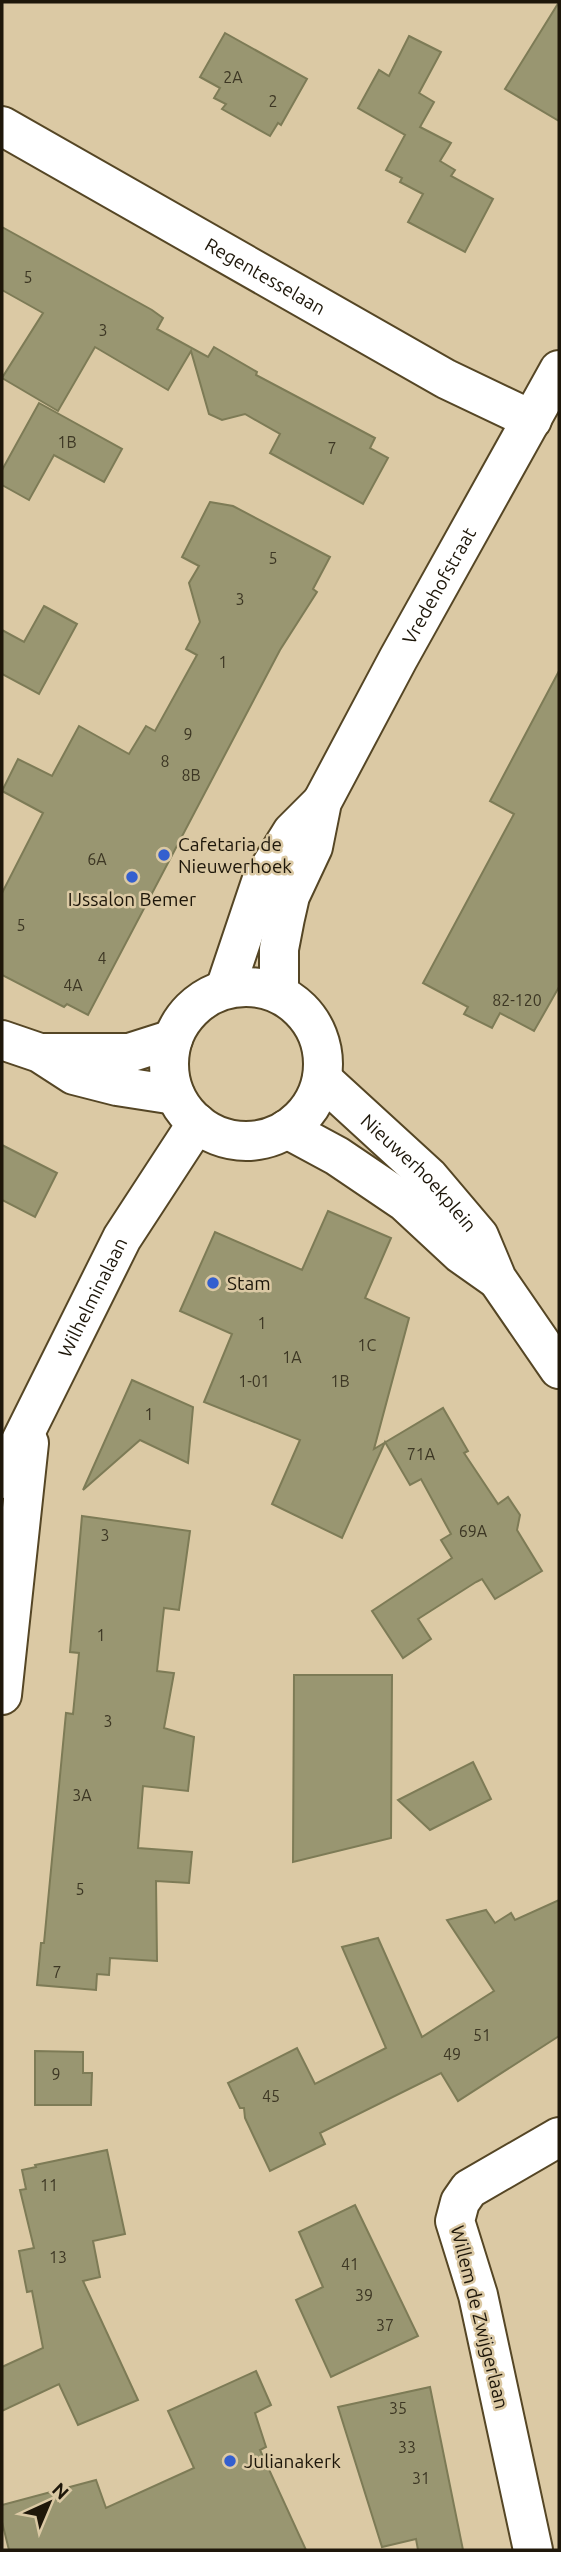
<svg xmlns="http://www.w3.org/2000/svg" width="561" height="2552" viewBox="0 0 561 2552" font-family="Ubuntu,sans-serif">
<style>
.building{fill:#999671;stroke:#7d7b56;stroke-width:2}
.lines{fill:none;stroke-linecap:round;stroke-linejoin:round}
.minor-casing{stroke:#554625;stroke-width:42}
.secondary-casing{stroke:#554625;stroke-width:42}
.minor{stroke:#fff;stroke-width:38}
.secondary{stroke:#fff;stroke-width:38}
.poi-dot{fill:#345fcf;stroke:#dbc9a4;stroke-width:2.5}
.labels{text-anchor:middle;stroke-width:5;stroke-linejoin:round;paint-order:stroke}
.number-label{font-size:16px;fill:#3d3724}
.street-label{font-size:19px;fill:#1e170a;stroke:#dbc9a4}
.poi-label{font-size:19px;fill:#1e170a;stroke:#dbc9a4;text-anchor:start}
</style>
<rect width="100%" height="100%" fill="#dbc9a4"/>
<g class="building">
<polygon points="559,2 559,121 505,89"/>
<polygon points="225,33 307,79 281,125 278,123 270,136 222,109 226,104 214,98 220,88 200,77"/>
<polygon points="409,36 441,52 419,93 434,102 420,127 451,143 440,161 455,170 451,176 493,199 465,252 408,222 423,194 400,182 402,178 386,170 405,135 358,108 379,70 389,76"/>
<polygon points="2,227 152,310 163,318 157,329 208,357 214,347 257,372 256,375 375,438 370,448 388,458 363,504 270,453 280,434 245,414 222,420 209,414 191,351 168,390 95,347 58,411 2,378 43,313 2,290"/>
<polygon points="39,403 122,449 104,482 54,455 29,500 2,485 2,470"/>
<polygon points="210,502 233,506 330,557 313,589 317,592 280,650 88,1015 67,1004 64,1007 2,975 2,893 43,813 2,791 18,759 52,776 79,726 129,754 146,726 155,731 197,655 186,649 200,622 189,583 199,566 182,557"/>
<polygon points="44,606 77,624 39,694 2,674 2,630 24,642"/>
<polygon points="559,671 559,987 534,1031 500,1013 492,1028 464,1014 468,1007 423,983 514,814 490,801"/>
<polygon points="2,1145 57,1173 35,1217 2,1200"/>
<polygon points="328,1211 391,1238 365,1298 409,1318 374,1449 443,1408 468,1451 464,1453 498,1504 508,1497 520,1515 517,1530 542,1571 495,1599 482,1579 476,1582 418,1619 431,1639 403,1658 372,1611 452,1558 441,1540 451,1534 421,1479 410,1485 385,1442 342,1538 272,1504 300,1440 204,1402 232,1334 180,1311 215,1232 302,1270"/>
<polygon points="132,1380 193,1407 188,1463 140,1440 83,1490"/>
<polygon points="82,1516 190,1531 179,1610 164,1608 157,1671 174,1673 164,1728 194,1737 188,1791 143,1786 138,1848 192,1852 189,1883 156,1881 157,1961 110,1958 109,1975 97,1974 96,1990 37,1985 41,1943 44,1943 66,1713 73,1714 79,1653 70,1652"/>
<polygon points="294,1675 392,1675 391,1838 293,1862"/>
<polygon points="473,1762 491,1799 430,1830 398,1800"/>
<polygon points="559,1900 559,2036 458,2101 441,2073 320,2133 325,2144 270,2171 245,2118 244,2108 240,2108 228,2083 297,2048 315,2084 386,2048 342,1947 378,1938 422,2037 494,1991 447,1920 486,1910 495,1923 511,1913 515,1920"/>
<polygon points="35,2051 83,2052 83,2073 92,2073 91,2105 35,2105"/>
<polygon points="107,2150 125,2234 93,2241 100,2277 83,2281 138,2400 78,2425 59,2384 2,2411 2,2367 43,2348 32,2291 27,2292 19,2251 34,2248 20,2190 26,2189 22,2170 36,2167 35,2165"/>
<polygon points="355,2205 418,2336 331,2377 296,2300 323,2287 299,2232"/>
<polygon points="256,2371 271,2405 255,2413 266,2447 260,2450 306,2550 9,2550 2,2522 2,2505 96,2480 106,2508 194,2468 168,2411"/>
<polygon points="430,2387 463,2550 418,2550 416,2539 382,2547 338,2407"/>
</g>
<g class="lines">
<defs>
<g id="minor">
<path id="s1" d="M2,126L446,379L532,420"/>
<polyline points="2,1040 40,1053 74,1075 117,1086 175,1095"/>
<polyline points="42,1053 129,1053 173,1039"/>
<path id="s2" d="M2,1479L122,1238L197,1123"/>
<polyline points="2,1695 29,1443"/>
<polyline points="533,2550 478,2295 455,2221 460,2202 469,2189 559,2137"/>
</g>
<g id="secondary">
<circle cx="246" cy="1064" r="77"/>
<polyline points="225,989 261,882 292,832 321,803"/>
<path id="s3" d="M279,993V949L285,918L290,896L313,847L322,802L398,659L559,370"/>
<path id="s4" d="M322,1079L429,1177L479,1236L497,1279L559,1369"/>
<polyline points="287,1129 337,1156 405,1202 461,1254 495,1278"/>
</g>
</defs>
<use href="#minor" class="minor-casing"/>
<use href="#secondary" class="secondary-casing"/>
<use href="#minor" class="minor"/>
<use href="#secondary" class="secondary"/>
</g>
<g class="poi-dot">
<circle cx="164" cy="855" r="7"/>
<circle cx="132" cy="877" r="7"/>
<circle cx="213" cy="1283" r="7"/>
<circle cx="230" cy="2461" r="7"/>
</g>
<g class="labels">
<g class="number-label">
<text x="233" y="83">2A</text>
<text x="273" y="107">2</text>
<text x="28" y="283">5</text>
<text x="103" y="336">3</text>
<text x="67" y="448">1B</text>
<text x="332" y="454">7</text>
<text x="273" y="564">5</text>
<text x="240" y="605">3</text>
<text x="223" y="668">1</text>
<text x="188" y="740">9</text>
<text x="165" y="767">8</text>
<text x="191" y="781">8B</text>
<text x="97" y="865">6A</text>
<text x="21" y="931">5</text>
<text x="102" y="964">4</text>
<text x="73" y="991">4A</text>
<text x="517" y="1006">82-120</text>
<text x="262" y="1329">1</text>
<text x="367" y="1351">1C</text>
<text x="292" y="1363">1A</text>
<text x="254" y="1387">1-01</text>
<text x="340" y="1387">1B</text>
<text x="149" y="1420">1</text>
<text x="421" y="1460">71A</text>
<text x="473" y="1537">69A</text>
<text x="105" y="1541">3</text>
<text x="101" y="1641">1</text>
<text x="108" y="1727">3</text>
<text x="82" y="1801">3A</text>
<text x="80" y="1895">5</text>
<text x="57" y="1978">7</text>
<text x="482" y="2041">51</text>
<text x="452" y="2060">49</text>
<text x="56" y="2080">9</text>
<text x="271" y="2102">45</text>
<text x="49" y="2191">11</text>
<text x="58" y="2263">13</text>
<text x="350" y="2270">41</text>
<text x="364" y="2301">39</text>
<text x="385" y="2331">37</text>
<text x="398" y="2414">35</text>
<text x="407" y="2453">33</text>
<text x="421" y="2484">31</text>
</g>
<g class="street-label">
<text dy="7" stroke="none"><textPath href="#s1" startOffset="303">Regentesselaan</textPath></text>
<text dy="7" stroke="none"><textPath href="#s3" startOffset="444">Vredehofstraat</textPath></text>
<text dy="7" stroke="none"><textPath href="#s4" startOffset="135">Nieuwerhoekplein</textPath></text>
<text dy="7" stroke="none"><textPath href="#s2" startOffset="203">Wilhelminalaan</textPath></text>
<text transform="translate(480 2317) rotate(76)" y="7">Willem de Zwijgerlaan</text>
</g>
<g class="poi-label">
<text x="178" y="851">Cafetaria de<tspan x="178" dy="22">Nieuwerhoek</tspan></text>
<text x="132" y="906" text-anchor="middle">IJssalon Bemer</text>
<text x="227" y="1290">Stam</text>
<text x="244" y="2468">Julianakerk</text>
</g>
</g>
<rect width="561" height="2552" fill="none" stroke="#1e170a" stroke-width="7"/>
<g transform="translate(49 2503) rotate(44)" stroke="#dbc9a4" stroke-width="5" paint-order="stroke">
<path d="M0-5L12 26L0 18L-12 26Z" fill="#1e170a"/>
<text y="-10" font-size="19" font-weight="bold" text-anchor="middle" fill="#1e170a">N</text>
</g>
</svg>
